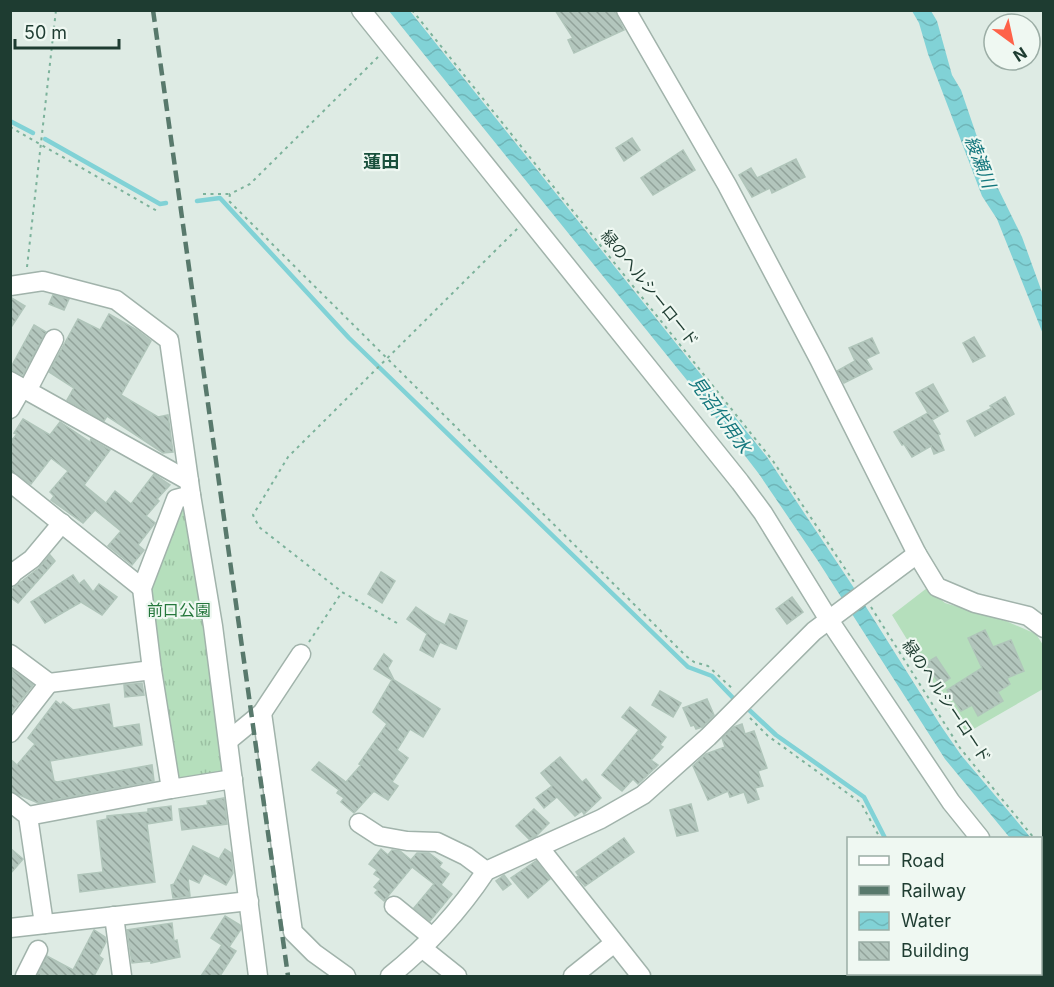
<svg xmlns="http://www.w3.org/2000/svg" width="1054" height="987" viewBox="0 0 1054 987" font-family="Inter,'Noto Sans JP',sans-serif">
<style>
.grass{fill:url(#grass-tufts)}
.garden{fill:#b5dfbc}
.water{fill:url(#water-waves)}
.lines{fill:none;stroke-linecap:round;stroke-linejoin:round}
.stream{stroke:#81d2d6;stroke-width:4.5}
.building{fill:url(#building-back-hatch);stroke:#b0c5ba;stroke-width:1.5}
.minor-casing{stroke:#a1b3ab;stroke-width:21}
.path{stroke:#7cb29b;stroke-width:2;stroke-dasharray:3 4.5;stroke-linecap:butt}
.minor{stroke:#fff;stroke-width:18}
.rail{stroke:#58796c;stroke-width:4.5;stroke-dasharray:12 6;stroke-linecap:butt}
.labels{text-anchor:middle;stroke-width:4.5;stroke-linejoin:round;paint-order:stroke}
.street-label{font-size:16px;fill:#1e3c31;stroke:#eff8f2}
.park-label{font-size:16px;fill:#25773c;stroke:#eff8f2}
.neighbourhood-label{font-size:18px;font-weight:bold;fill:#19503c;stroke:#eff8f2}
.water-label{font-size:18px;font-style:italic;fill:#14777d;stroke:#eff8f2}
</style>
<defs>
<pattern id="grass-tufts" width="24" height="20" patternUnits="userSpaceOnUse" patternTransform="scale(1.5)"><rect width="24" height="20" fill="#b5dfbc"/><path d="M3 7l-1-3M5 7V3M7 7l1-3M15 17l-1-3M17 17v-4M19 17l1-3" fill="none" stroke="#9bc0a2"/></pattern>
<pattern id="water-waves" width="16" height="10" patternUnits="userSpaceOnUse" patternTransform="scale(1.5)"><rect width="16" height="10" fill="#81d2d6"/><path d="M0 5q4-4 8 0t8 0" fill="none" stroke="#6fb5b8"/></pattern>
<pattern id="building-back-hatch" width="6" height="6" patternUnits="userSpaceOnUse" patternTransform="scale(1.5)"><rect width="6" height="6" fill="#b3c6bd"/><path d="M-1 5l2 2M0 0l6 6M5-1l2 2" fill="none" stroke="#91a29a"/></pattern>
</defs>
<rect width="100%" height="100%" fill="#deebe4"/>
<polygon class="grass" points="178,508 187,509 229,768 221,776 183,784 176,778 148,588"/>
<polygon class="garden" points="927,588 945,603 1006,621 1036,634 1043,645 1043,689 965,734 892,615"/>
<g class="water">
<polygon points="389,11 410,11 767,457 856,591 941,726 961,755 1031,838 1010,838 945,759 818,561 759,474 686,379"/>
<polygon points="912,11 931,11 937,21 952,75 961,90 987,166 1022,237 1043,295 1043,334 997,219 982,196 928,54 919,23"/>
</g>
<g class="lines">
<g class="stream">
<polyline points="10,121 33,133"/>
<polyline points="45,139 160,204 166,203"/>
<polyline points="197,201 220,198 349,338 688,667 712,676 736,701"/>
<polyline points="746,707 776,735 864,797 885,838"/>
<polyline points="956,974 958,976"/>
</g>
</g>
<g class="building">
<polygon points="555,10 614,10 624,30 574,53 568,40 573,38"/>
<polygon points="632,138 640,150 624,161 616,148"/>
<polygon points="683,150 695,170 653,195 641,178"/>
<polygon points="796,159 805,177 772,193 770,188 752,197 739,175 751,168 757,178"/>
<polygon points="53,295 69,299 64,310 49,304"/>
<polygon points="10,297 25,306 10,329"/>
<polygon points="109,314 137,330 151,341 121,395 158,417 168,415 173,452 163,453 107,416 104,421 67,400 74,388 49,372 78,319 100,330"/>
<polygon points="34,325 46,332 23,375 10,369"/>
<polygon points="974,337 985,356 973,362 963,343"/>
<polygon points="872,338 879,353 866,359 872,369 844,383 837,371 855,361 849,348"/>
<polygon points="933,384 948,411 932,420 940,434 938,435 944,450 934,454 931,446 912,457 904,444 902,445 894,432 928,413 916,393"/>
<polygon points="1005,397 1014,414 975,436 967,421 992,408 990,406"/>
<polygon points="23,419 50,435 60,422 90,442 91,439 110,450 84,485 106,503 115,491 131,504 154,474 170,485 157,499 159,501 146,516 155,523 138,545 144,550 132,565 108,546 121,531 95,510 83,523 51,500 54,496 50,492 68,471 51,458 31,484 10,471 10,442 17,434 14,433"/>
<polygon points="50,555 55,561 18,603 10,597 10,591 13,588 39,568"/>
<polygon points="381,572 395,581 382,603 368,594"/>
<polygon points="73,575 79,584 84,580 93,592 99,584 117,597 102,615 81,602 45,623 31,602"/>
<polygon points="792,597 803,612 787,624 776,609"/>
<polygon points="416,607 435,620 445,625 450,614 467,621 456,649 440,642 433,657 420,650 427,634 407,619"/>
<polygon points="985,630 993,647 1011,640 1024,671 1007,678 1010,684 998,692 1003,701 978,716 972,705 961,711 947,690 982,668 968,638"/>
<polygon points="384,654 392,661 388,668 394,680 440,709 423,737 410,729 397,750 408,758 392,782 398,786 388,800 374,791 354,813 341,802 344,798 337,793 339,790 312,770 319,762 346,782 361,765 359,764 387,724 373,712 392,680 374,669"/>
<polygon points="936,657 950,678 940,685 926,663"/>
<polygon points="10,668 33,685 10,714"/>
<polygon points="142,683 144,695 125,697 124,685"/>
<polygon points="660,691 681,703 673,717 652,705"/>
<polygon points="707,699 714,715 702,727 696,729 694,725 691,726 683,708"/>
<polygon points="56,701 61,705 63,702 73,710 109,704 113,728 139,724 142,745 50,761 54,781 57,782 152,765 154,781 38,803 10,791 10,759 17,765 35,744 28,738"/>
<polygon points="630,707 666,737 660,745 663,747 651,760 658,765 638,784 633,779 622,791 602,775 639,730 622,717"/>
<polygon points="742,724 745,734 754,731 767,768 758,771 763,786 755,788 759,799 748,803 744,792 730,797 728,791 708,800 693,766 706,754 725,747 722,738 734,727"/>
<polygon points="560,757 582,782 586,779 601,798 584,814 582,811 575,816 557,797 544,808 536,798 552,786 541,773"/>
<polygon points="224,798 227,824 182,830 179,809 208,805 207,801"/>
<polygon points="691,804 698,831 677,836 670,810"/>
<polygon points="171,806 172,820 147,824 155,882 80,892 78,875 103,872 97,821 107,819 107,816 148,812 148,809"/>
<polygon points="534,809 549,823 536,836 529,839 516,826"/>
<polygon points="624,838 634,852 585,886 577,877 579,876 576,872"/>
<polygon points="193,846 219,859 225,849 231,853 233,873 226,885 204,873 199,883 188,878 190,896 173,898 171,885 174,884"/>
<polygon points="10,848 23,859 10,874"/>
<polygon points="381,849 388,855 392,850 400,851 411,860 417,853 429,853 442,863 439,867 449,874 441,885 452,894 430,921 414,908 434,884 412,867 384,901 375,893 378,890 374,887 381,879 374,874 377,870 369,864"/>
<polygon points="536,861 550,879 528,898 511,878"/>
<polygon points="504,875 511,884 503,890 496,881"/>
<polygon points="225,916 240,925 241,929 229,947 236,951 220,976 201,976 222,945 211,938"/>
<polygon points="172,923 174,941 177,940 180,957 151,963 151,961 132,963 127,930"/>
<polygon points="94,930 105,937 106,942 99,956 103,959 94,976 37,976 47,956 73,970"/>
</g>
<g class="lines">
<defs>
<g id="minor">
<polyline points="361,10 740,482 763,513 829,620 951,802 980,838"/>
<polyline points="626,10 727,185 819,359 917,554 937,587 975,603 1028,616 1044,628"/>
<polyline points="10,286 43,281 116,300 169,340 191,495 213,626 258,976"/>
<polyline points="10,381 189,481"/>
<polyline points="27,391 54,339"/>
<polyline points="10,409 22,388"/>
<polyline points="10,482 142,588"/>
<polyline points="191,495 176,499 142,588 152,670 171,789 233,779"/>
<polyline points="10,577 14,572 32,559 62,523"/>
<polyline points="10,654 49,683 152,670"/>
<polyline points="262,713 293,932 314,953 346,976"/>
<polyline points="10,733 49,683"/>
<polyline points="229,740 262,713 301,654"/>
<polyline points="10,802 28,816 44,924"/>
<polyline points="28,816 171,789"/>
<polyline points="359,823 379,836 407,841 437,842 466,856 486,871"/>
<polyline points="539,847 641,976"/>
<polyline points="394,906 432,937"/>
<polyline points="1040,914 1044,918"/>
<polyline points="114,916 122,976"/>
<polyline points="10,928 249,901"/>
<polyline points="422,948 457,976"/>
<polyline points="25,976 38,950"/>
<path d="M390,976C426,947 460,910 486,871L601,819L643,795L708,737L814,631L917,554"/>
<polyline points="573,976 613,944"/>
</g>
</defs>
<use href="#minor" class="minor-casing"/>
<g class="path">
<polyline points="412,10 773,461 854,582"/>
<polyline points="378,57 250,184 230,194 229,201 686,656 694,662 708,666 734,690"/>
<polyline points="10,127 159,212"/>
<polyline points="203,194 230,194"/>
<polyline points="27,267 56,10"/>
<polyline points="871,607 960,748 1034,838"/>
<polyline points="397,623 342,592 259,527 253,515 288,457 518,228"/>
<polyline points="309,642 342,592"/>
<polyline points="750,718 768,736 861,803 880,838"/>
<polyline points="1040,846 1044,850"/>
<polyline points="952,974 954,976"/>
</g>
<use href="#minor" class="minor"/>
<polyline class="rail" points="153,10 288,976"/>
</g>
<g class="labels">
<g class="street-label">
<text transform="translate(650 288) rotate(51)" y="6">緑のヘルシーロード</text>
<text transform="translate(947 701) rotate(56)" y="6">緑のヘルシーロード</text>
</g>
<g class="park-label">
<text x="179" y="616">前口公園</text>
</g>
<g class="neighbourhood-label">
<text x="381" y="168">蓮田</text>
</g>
<g class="water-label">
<text transform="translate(980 162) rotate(69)" y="6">綾瀬川</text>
<text transform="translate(720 415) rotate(54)" y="6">見沼代用水</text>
</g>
</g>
<rect width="1054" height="987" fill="none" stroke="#1e3c31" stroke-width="24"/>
<rect x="847" y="837" width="195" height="138" fill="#eff8f2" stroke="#9bada5" stroke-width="1.5"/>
<rect x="859" y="856" width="30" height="9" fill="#ffffff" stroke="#9bada5" stroke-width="1.5"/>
<text x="901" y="867" font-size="18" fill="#1e3c31">Road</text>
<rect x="859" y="886" width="30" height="9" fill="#58796c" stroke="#9bada5" stroke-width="1.5"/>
<text x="901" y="897" font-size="18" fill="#1e3c31">Railway</text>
<rect x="859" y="912" width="30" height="18" fill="url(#water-waves)" stroke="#9bada5" stroke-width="1.5"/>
<text x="901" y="927" font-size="18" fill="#1e3c31">Water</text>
<rect x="859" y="942" width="30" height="18" fill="url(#building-back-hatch)" stroke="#9bada5" stroke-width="1.5"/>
<text x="901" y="957" font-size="18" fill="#1e3c31">Building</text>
<g transform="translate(1012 42) rotate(147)"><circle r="28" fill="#eff8f2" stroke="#9bada5" stroke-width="1.5"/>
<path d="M0-4.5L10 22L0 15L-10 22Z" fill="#fe6249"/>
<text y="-9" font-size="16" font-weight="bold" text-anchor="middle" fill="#1e3c31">N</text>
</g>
<path d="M15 39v9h104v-9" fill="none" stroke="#1e3c31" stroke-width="3"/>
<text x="24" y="39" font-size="18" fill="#1e3c31" stroke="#eff8f2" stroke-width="4.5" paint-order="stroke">50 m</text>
</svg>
